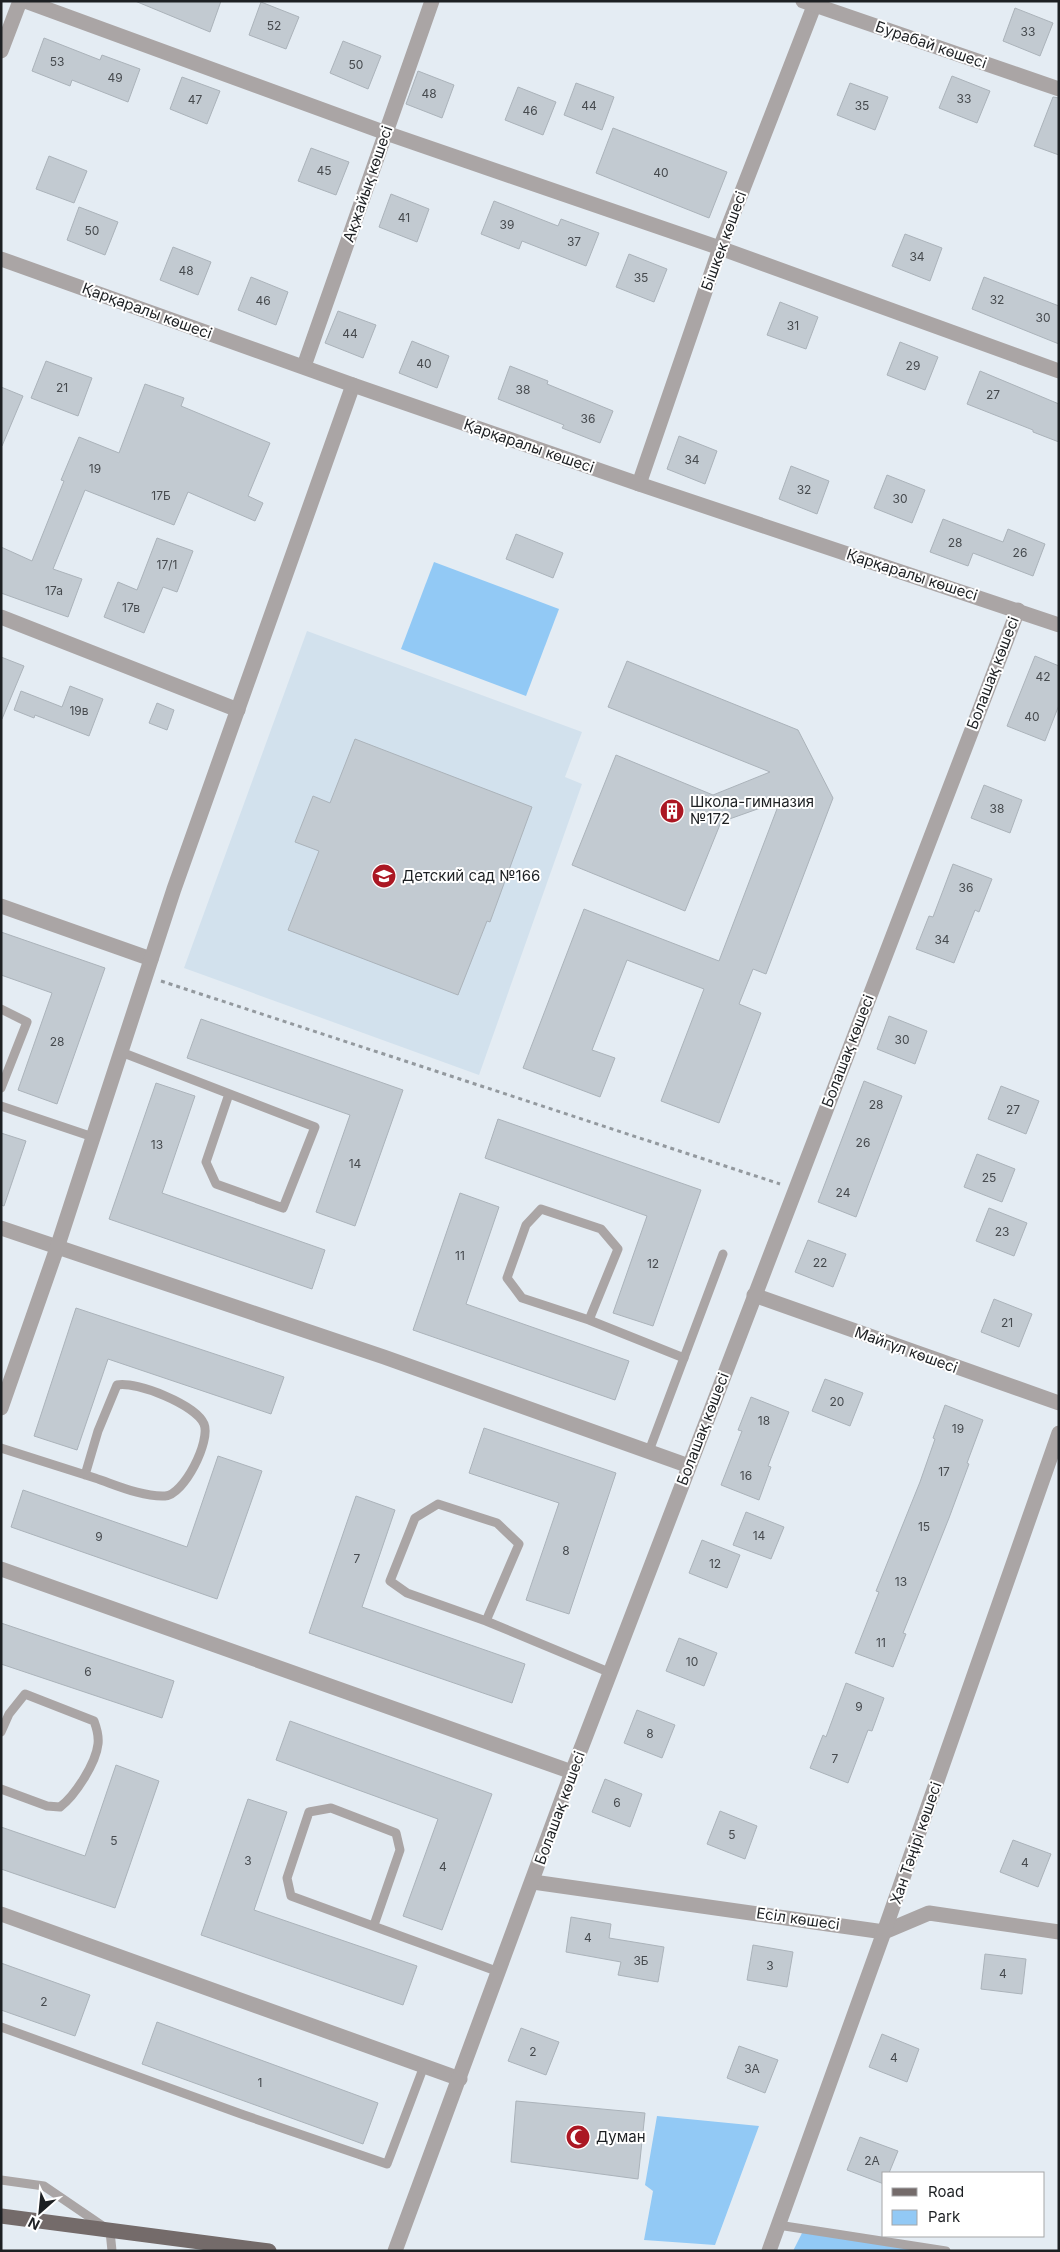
<svg xmlns="http://www.w3.org/2000/svg" width="1060" height="2252" viewBox="0 0 1060 2252" font-family="Inter,sans-serif">
<style>
.built{fill:#d2e1ed}
.green{fill:#92c9f5}
.building{fill:#c2cad1;stroke:#abb3ba}
.lines{fill:none;stroke-linecap:round;stroke-linejoin:round}
.path{stroke:#93999e;stroke-width:3;stroke-dasharray:4 4;stroke-linecap:butt}
.service{stroke:#aaa5a5;stroke-width:9}
.minor{stroke:#aaa5a5;stroke-width:15}
.tertiary{stroke:#aaa5a5;stroke-width:15}
.primary{stroke:#746b6a;stroke-width:15}
.labels{text-anchor:middle;stroke-width:4;stroke-linejoin:round;paint-order:stroke}
.number-label{font-size:12px;fill:#464a4e}
.street-label{font-size:15px;fill:#1d2023;stroke:#fff}
.poi-label{font-size:15px;fill:#1d2023;stroke:#fff;text-anchor:start}
</style>
<rect width="100%" height="100%" fill="#e4ecf3"/>
<polygon class="built" points="307,631 582,732 565,777 582,784 479,1075 184,968"/>
<g class="green">
<polygon points="434,562 559,609 526,696 401,649"/>
<polygon points="657,2116 759,2126 715,2245 644,2240 653,2191 645,2185"/>
<polygon points="804,2229 946,2251 793,2251"/>
</g>
<g class="building">
<polygon points="135,1 221,1 210,32"/>
<polygon points="261,2 299,17 286,49 249,35"/>
<polygon points="1015,8 1053,23 1040,56 1003,41"/>
<polygon points="44,38 100,60 102,55 140,69 128,102 72,80 70,86 32,71"/>
<polygon points="343,41 381,56 368,89 330,73"/>
<polygon points="418,71 454,85 442,118 406,104"/>
<polygon points="952,76 990,91 977,123 939,108"/>
<polygon points="182,77 220,91 207,124 170,109"/>
<polygon points="576,83 614,97 602,130 564,115"/>
<polygon points="850,83 888,97 875,130 837,115"/>
<polygon points="518,87 556,102 543,135 505,120"/>
<polygon points="1053,97 1059,98 1059,155 1034,146"/>
<polygon points="613,128 727,172 709,218 596,173"/>
<polygon points="311,148 349,162 336,195 298,181"/>
<polygon points="49,156 87,171 74,203 36,189"/>
<polygon points="391,194 429,209 417,242 379,227"/>
<polygon points="494,201 558,226 561,219 599,233 586,266 522,241 519,249 481,234"/>
<polygon points="79,207 118,222 105,255 67,240"/>
<polygon points="905,234 942,248 930,281 892,266"/>
<polygon points="173,247 211,262 198,295 160,280"/>
<polygon points="629,254 667,269 654,302 616,287"/>
<polygon points="251,277 288,292 276,325 238,310"/>
<polygon points="984,277 1059,306 1059,344 972,309"/>
<polygon points="780,302 818,317 806,349 767,335"/>
<polygon points="338,311 376,325 363,358 325,343"/>
<polygon points="412,341 449,356 437,388 399,373"/>
<polygon points="900,342 938,357 925,390 887,375"/>
<polygon points="46,361 92,378 78,416 31,398"/>
<polygon points="510,366 548,381 547,384 613,411 600,443 562,428 564,425 498,399"/>
<polygon points="980,371 1059,404 1059,442 1033,432 1033,430 967,404"/>
<polygon points="145,384 184,398 181,406 270,443 248,496 263,503 255,521 188,492 174,525 85,490 53,569 82,579 68,617 1,593 1,547 32,561 64,481 61,480 79,437 119,453"/>
<polygon points="1,387 23,396 2,446 1,446"/>
<polygon points="679,436 717,451 705,484 667,469"/>
<polygon points="791,466 829,481 817,514 779,499"/>
<polygon points="887,475 925,490 912,523 874,508"/>
<polygon points="943,519 1003,542 1008,529 1045,544 1033,576 973,553 968,566 930,552"/>
<polygon points="516,534 563,553 553,578 506,559"/>
<polygon points="157,538 193,551 177,592 163,587 144,633 104,617 118,582 137,590"/>
<polygon points="1035,656 1059,666 1059,705 1045,741 1007,726"/>
<polygon points="1,657 24,666 2,719 1,719"/>
<polygon points="627,661 798,730 833,798 766,974 753,969 739,1004 761,1013 719,1123 661,1101 704,989 627,960 592,1050 615,1058 600,1097 523,1068 584,909 719,961 780,801 721,822 685,911 572,865 616,755 713,795 770,772 608,707"/>
<polygon points="70,686 103,699 89,736 35,715 34,718 14,710 21,691 62,707"/>
<polygon points="157,703 174,710 167,730 149,723"/>
<polygon points="355,739 532,807 490,922 487,921 458,995 288,930 319,851 295,842 313,796 330,803"/>
<polygon points="984,785 1022,800 1010,833 971,818"/>
<polygon points="953,864 992,879 979,912 975,910 954,963 916,949 929,916 933,917"/>
<polygon points="1,932 105,968 57,1104 18,1090 52,993 1,975"/>
<polygon points="889,1016 927,1031 915,1064 877,1049"/>
<polygon points="201,1019 403,1090 355,1226 316,1212 350,1115 187,1058"/>
<polygon points="864,1081 902,1096 856,1217 818,1202"/>
<polygon points="156,1083 195,1096 162,1193 325,1250 312,1289 109,1219"/>
<polygon points="1001,1086 1039,1101 1026,1134 988,1119"/>
<polygon points="498,1119 701,1190 653,1326 613,1313 647,1216 485,1158"/>
<polygon points="1,1133 26,1141 4,1206 1,1205"/>
<polygon points="977,1154 1015,1169 1002,1202 964,1187"/>
<polygon points="460,1193 499,1207 466,1304 629,1361 615,1400 413,1330"/>
<polygon points="989,1208 1027,1223 1014,1256 976,1241"/>
<polygon points="808,1240 846,1254 833,1287 795,1272"/>
<polygon points="994,1299 1032,1314 1019,1347 981,1332"/>
<polygon points="76,1308 284,1377 271,1414 108,1359 77,1450 34,1436"/>
<polygon points="825,1379 863,1393 850,1426 812,1411"/>
<polygon points="751,1397 789,1412 768,1466 771,1467 759,1500 721,1485 742,1431 738,1430"/>
<polygon points="945,1405 983,1420 967,1463 969,1464 949,1518 903,1633 906,1634 893,1667 855,1653 879,1592 876,1591 920,1482 935,1439 933,1438"/>
<polygon points="484,1428 616,1473 569,1614 526,1600 559,1503 469,1473"/>
<polygon points="218,1456 262,1471 217,1599 11,1527 23,1490 187,1547"/>
<polygon points="356,1496 395,1510 362,1607 525,1664 512,1703 309,1633"/>
<polygon points="746,1512 784,1527 771,1559 733,1545"/>
<polygon points="702,1540 740,1555 727,1588 689,1573"/>
<polygon points="1,1623 174,1681 162,1718 1,1664"/>
<polygon points="679,1638 717,1653 704,1686 666,1671"/>
<polygon points="846,1683 884,1698 872,1731 868,1730 848,1783 810,1768 823,1735 826,1737"/>
<polygon points="637,1710 675,1725 662,1758 624,1743"/>
<polygon points="290,1721 492,1794 442,1930 403,1916 438,1819 276,1760"/>
<polygon points="116,1765 159,1781 115,1908 1,1869 1,1827 85,1856"/>
<polygon points="605,1779 642,1794 630,1827 592,1812"/>
<polygon points="248,1799 287,1812 254,1910 417,1966 403,2005 201,1935"/>
<polygon points="720,1811 757,1826 745,1859 707,1844"/>
<polygon points="1013,1840 1051,1854 1038,1887 1000,1872"/>
<polygon points="571,1917 611,1924 609,1938 664,1947 658,1982 618,1975 621,1962 566,1952"/>
<polygon points="753,1945 793,1952 787,1987 747,1980"/>
<polygon points="985,1954 1026,1959 1022,1994 981,1989"/>
<polygon points="1,1963 90,1995 75,2036 1,2010"/>
<polygon points="157,2022 378,2103 363,2144 142,2064"/>
<polygon points="521,2028 559,2042 546,2075 508,2061"/>
<polygon points="882,2034 919,2049 907,2082 869,2067"/>
<polygon points="739,2046 778,2060 765,2093 727,2078"/>
<polygon points="516,2101 645,2113 638,2179 511,2162"/>
<polygon points="860,2137 898,2151 889,2173 884,2173 884,2184 847,2170"/>
</g>
<g class="lines">
<polyline class="path" points="161,981 780,1184"/>
<g class="service">
<polyline points="1,1009 27,1022 1,1088"/>
<polyline points="121,1052 315,1127 283,1208 216,1184 206,1162 229,1094"/>
<polyline points="1,1106 93,1137"/>
<polyline points="589,1320 618,1249 601,1229 541,1209 526,1225 507,1278 522,1298 589,1320 684,1358"/>
<path d="M1,1448C33,1458 64,1468 95,1478C116,1485 142,1497 165,1496C184,1495 211,1441 204,1424C196,1405 137,1381 117,1385L98,1431L85,1475"/>
<polyline points="649,1451 723,1254"/>
<polyline points="486,1621 519,1544 497,1523 438,1504 415,1518 390,1581 407,1593 486,1621 611,1673"/>
<path d="M1,1732L9,1714L25,1694L94,1721C97,1729 99,1736 98,1744C96,1763 75,1796 60,1807L47,1806L1,1789"/>
<polyline points="374,1925 400,1850 396,1833 331,1808 309,1812 287,1878 291,1896 499,1972"/>
<polyline points="1,2027 244,2115 387,2164 424,2066"/>
<polyline points="1,2180 44,2186 110,2231 112,2251"/>
<polyline points="778,2225 946,2251"/>
</g>
<g class="minor">
<polyline points="25,1 386,133 720,248 1059,371"/>
<polyline points="304,366 432,1"/>
<polyline points="639,484 720,248 816,1"/>
<polyline points="1,617 238,710"/>
<polyline points="1,906 151,959"/>
<polyline points="1,1228 384,1357 689,1466"/>
<polyline points="754,1295 1059,1403"/>
<polyline points="1,1408 57,1248 174,889 353,385"/>
<polyline points="1,1569 572,1772"/>
<polyline points="533,1882 884,1932 929,1913 1059,1932"/>
<polyline points="1,1914 460,2079"/>
<polyline points="395,2251 572,1772 1018,610"/>
</g>
<g class="tertiary">
<polyline points="803,1 1059,89"/>
<polyline points="1,51 20,1"/>
<polyline points="1,259 353,385 639,484 1059,625"/>
<polyline points="769,2251 884,1932 1059,1433"/>
</g>
<polyline class="primary" points="1,2216 269,2251"/>
</g>
<defs>
<symbol id="building-disc" viewBox="-11 -11 22 22"><circle r="9.5" fill="#ab1723" stroke="#fff"/><path d="M-4-6H4V6H1V3H-1V6H-4ZM-2.5-4.3h1.7v1.8h-1.7ZM.8-4.3h1.7v1.8H.8ZM-2.5-1h1.7V.8h-1.7ZM.8-1h1.7V.8H.8Z" fill="#fff"/></symbol>
<symbol id="school-disc" viewBox="-11 -11 22 22"><circle r="9.5" fill="#ab1723" stroke="#fff"/><path d="M0-5L7-2L0 1L-7-2ZM-4 1L0 2.5L4 1V4Q0 6-4 4Z" fill="#fff"/></symbol>
<symbol id="mosque-disc" viewBox="-11 -11 22 22"><circle r="9.5" fill="#ab1723" stroke="#fff"/><path d="M3.5-4.9A6 6 0 1 0 3.5 4.9A5 5 0 1 1 3.5-4.9Z" fill="#fff"/></symbol>
</defs>
<g fill-rule="evenodd">
<use href="#building-disc" x="658" y="797" width="28" height="28"/>
<use href="#school-disc" x="370" y="862" width="28" height="28"/>
<use href="#mosque-disc" x="564" y="2123" width="28" height="28"/>
</g>
<g class="labels">
<g class="number-label">
<text x="274" y="30">52</text>
<text x="1028" y="36">33</text>
<text x="57" y="66">53</text>
<text x="356" y="69">50</text>
<text x="115" y="82">49</text>
<text x="429" y="98">48</text>
<text x="964" y="103">33</text>
<text x="195" y="104">47</text>
<text x="589" y="110">44</text>
<text x="862" y="110">35</text>
<text x="530" y="115">46</text>
<text x="324" y="175">45</text>
<text x="661" y="177">40</text>
<text x="404" y="222">41</text>
<text x="507" y="229">39</text>
<text x="92" y="235">50</text>
<text x="574" y="246">37</text>
<text x="917" y="261">34</text>
<text x="186" y="275">48</text>
<text x="641" y="282">35</text>
<text x="997" y="304">32</text>
<text x="263" y="305">46</text>
<text x="1043" y="322">30</text>
<text x="793" y="330">31</text>
<text x="350" y="338">44</text>
<text x="424" y="368">40</text>
<text x="913" y="370">29</text>
<text x="62" y="392">21</text>
<text x="523" y="394">38</text>
<text x="993" y="399">27</text>
<text x="588" y="423">36</text>
<text x="692" y="464">34</text>
<text x="95" y="473">19</text>
<text x="804" y="494">32</text>
<text x="161" y="500">17Б</text>
<text x="900" y="503">30</text>
<text x="955" y="547">28</text>
<text x="1020" y="557">26</text>
<text x="167" y="569">17/1</text>
<text x="54" y="595">17а</text>
<text x="131" y="612">17в</text>
<text x="1043" y="681">42</text>
<text x="79" y="715">19в</text>
<text x="1032" y="721">40</text>
<text x="997" y="813">38</text>
<text x="966" y="892">36</text>
<text x="942" y="944">34</text>
<text x="902" y="1044">30</text>
<text x="57" y="1046">28</text>
<text x="876" y="1109">28</text>
<text x="1013" y="1114">27</text>
<text x="863" y="1147">26</text>
<text x="157" y="1149">13</text>
<text x="355" y="1168">14</text>
<text x="989" y="1182">25</text>
<text x="843" y="1197">24</text>
<text x="1002" y="1236">23</text>
<text x="460" y="1260">11</text>
<text x="820" y="1267">22</text>
<text x="653" y="1268">12</text>
<text x="1007" y="1327">21</text>
<text x="837" y="1406">20</text>
<text x="764" y="1425">18</text>
<text x="958" y="1433">19</text>
<text x="944" y="1476">17</text>
<text x="746" y="1480">16</text>
<text x="924" y="1531">15</text>
<text x="759" y="1540">14</text>
<text x="99" y="1541">9</text>
<text x="566" y="1555">8</text>
<text x="357" y="1563">7</text>
<text x="715" y="1568">12</text>
<text x="901" y="1586">13</text>
<text x="881" y="1647">11</text>
<text x="692" y="1666">10</text>
<text x="88" y="1676">6</text>
<text x="859" y="1711">9</text>
<text x="650" y="1738">8</text>
<text x="835" y="1763">7</text>
<text x="617" y="1807">6</text>
<text x="732" y="1839">5</text>
<text x="114" y="1845">5</text>
<text x="248" y="1865">3</text>
<text x="1025" y="1867">4</text>
<text x="443" y="1871">4</text>
<text x="588" y="1942">4</text>
<text x="641" y="1965">3Б</text>
<text x="770" y="1970">3</text>
<text x="1003" y="1978">4</text>
<text x="44" y="2006">2</text>
<text x="533" y="2056">2</text>
<text x="894" y="2062">4</text>
<text x="752" y="2073">3А</text>
<text x="260" y="2087">1</text>
<text x="872" y="2165">2А</text>
</g>
<g class="street-label">
<text transform="translate(931 45) rotate(19)" y="5">Бурабай көшесі</text>
<text transform="translate(368 184) rotate(-71)" y="5">Ақжайық көшесі</text>
<text transform="translate(724 241) rotate(-70)" y="5">Бішкек көшесі</text>
<text transform="translate(147 311) rotate(20)" y="5">Қарқаралы көшесі</text>
<text transform="translate(529 446) rotate(19)" y="5">Қарқаралы көшесі</text>
<text transform="translate(912 575) rotate(18)" y="5">Қарқаралы көшесі</text>
<text transform="translate(993 673) rotate(-69)" y="5">Болашақ көшесі</text>
<text transform="translate(848 1051) rotate(-69)" y="5">Болашақ көшесі</text>
<text transform="translate(906 1350) rotate(20)" y="5">Майгүл көшесі</text>
<text transform="translate(703 1429) rotate(-69)" y="5">Болашақ көшесі</text>
<text transform="translate(560 1808) rotate(-70)" y="5">Болашақ көшесі</text>
<text transform="translate(916 1843) rotate(-71)" y="5">Хан Тәңірі көшесі</text>
<text transform="translate(798 1919) rotate(8)" y="5">Есіл көшесі</text>
</g>
<g class="poi-label">
<text x="690" y="807">Школа-гимназия<tspan x="690" dy="17">№172</tspan></text>
<text x="402" y="881">Детский сад №166</text>
<text x="596" y="2142">Думан</text>
</g>
</g>
<rect width="1060" height="2252" fill="none" stroke="#1d2023" stroke-width="5"/>
<rect x="882" y="2172" width="162" height="65" fill="#ffffff" stroke="#a5a6a7"/>
<rect x="892" y="2188" width="25" height="8" fill="#746b6a" stroke="#a5a6a7"/>
<text x="928" y="2197" font-size="15" fill="#1d2023">Road</text>
<rect x="892" y="2210" width="25" height="15" fill="#92c9f5" stroke="#a5a6a7"/>
<text x="928" y="2222" font-size="15" fill="#1d2023">Park</text>
<g transform="translate(40 2212) rotate(207)" stroke="#ffffff" stroke-width="4" paint-order="stroke">
<path d="M0-4L9 19L0 12L-9 19Z" fill="#1d2023"/>
<text y="-8" font-size="14" font-weight="bold" text-anchor="middle" fill="#1d2023">N</text>
</g>
</svg>
